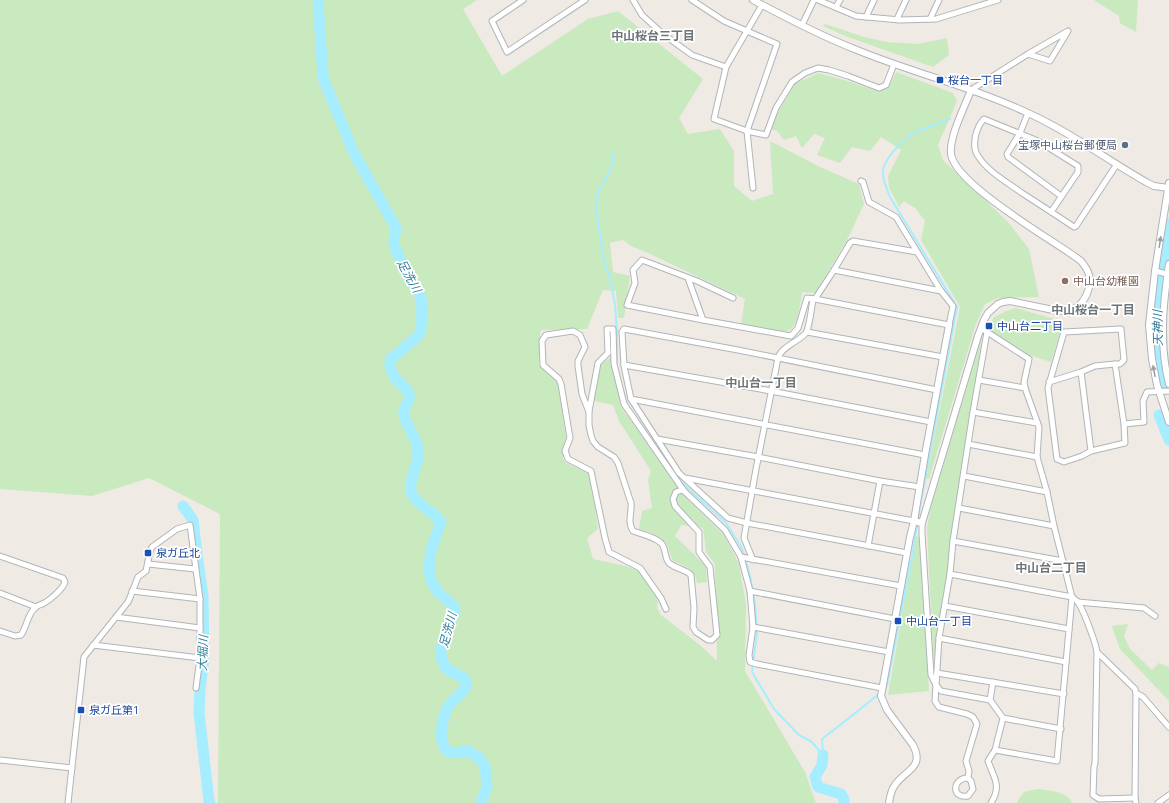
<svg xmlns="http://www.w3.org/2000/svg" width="1169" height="803" viewBox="0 0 1169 803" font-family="'Open Sans','Noto Sans JP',sans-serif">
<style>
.green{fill:#c9e9bf}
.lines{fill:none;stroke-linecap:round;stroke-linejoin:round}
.stream{stroke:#a5edff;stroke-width:2}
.river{stroke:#a5edff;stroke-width:11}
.minor-casing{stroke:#b0b5b8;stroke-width:7}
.tertiary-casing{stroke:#b0b5b8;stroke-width:8}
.minor{stroke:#fff;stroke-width:5}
.tertiary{stroke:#fff;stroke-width:6}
.oneway{fill:#9da1a3}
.transit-dot{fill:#1a4fb4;stroke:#fff;stroke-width:1.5}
.service-dot{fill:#5c6f8a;stroke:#fff;stroke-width:1.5}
.education-dot{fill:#8d6e63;stroke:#fff;stroke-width:1.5}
.labels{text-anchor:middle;stroke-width:3.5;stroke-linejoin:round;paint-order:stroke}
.transit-label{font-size:11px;fill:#164399;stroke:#fff;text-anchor:start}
.service-label{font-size:11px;fill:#4e5e75;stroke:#fff;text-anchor:end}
.education-label{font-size:11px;fill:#785e54;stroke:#fff;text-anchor:start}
.neighbourhood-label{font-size:12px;font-weight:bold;fill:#6d7578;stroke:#fff}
.water-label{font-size:12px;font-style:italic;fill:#347f9c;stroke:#fff}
</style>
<rect width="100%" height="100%" fill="#f0eae4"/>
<g class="green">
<path d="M0,0H477L463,9L502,76L588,19L618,11L703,79L679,118L688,134L720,129L734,151V186L752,201L773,194L770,141L820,167L859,184L864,204L846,242L815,293L802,292C801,301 798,324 791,329C789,331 785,331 782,332L741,324L745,299L648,253L631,246L623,240L610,243L613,272L630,276L624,318H618L616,291L603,290L587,329L541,330L539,341V365L558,383L566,438L563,453V459L566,463L588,473L595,508L598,529L587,538L593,559L626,566L639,571L658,598L657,608L661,615L701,646L717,661L715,564L706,552L703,528L681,525L675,536L706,566L707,582L697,583C695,568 684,566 673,561C670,556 670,550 667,545C662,535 649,532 639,529L642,511L652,508L648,480L651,471L619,421L613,405L594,401L601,365L611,357L621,407L687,499L724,535L739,564L746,604L745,671L805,772L816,803H218L220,514L149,478L92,496L0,489Z"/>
<polygon points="1094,0 1138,0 1136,32 1120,23 1119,16"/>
<polygon points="825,24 861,36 886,42 918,44 947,38 949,55 933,67 845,36 823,26"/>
<polygon points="896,72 953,93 957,101 938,145 943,160 1008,222 1029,249 1039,297 998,298 985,304 976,324 929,479 926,479 960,307 921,240 925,221 916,209 904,201 899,207 889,188 888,176 901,150 881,137 870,151 852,147 840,163 817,155 825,138 814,134 802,148 796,136 784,140 777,131 771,129 780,109 795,84 818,73 844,80 878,91 889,87"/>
<polygon points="1016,308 1058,320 1060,332 1051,362 1029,355 993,333 991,323 993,318 1006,311"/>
<polygon points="982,337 935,658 933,653 927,528 930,510"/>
<polygon points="916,536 919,537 929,691 888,695"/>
<polygon points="1128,624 1124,636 1130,649 1152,670 1159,663 1169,667 1169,701 1120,649 1112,626"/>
<path d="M1039,789C1050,791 1067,791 1072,803H1017C1023,790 1026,791 1039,789Z"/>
</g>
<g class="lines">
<g class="stream">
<polyline points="612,152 612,166 598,193 596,207 603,255 605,265 610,278 615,304 617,333 617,367"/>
<polyline points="680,481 726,523 742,548 750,576 755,604 757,633 752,672 774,709 799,735 812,742 822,754"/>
<path d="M885,690L887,685L912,557L919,512L957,307L890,197C887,189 882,180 883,170C886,155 907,136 920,130C930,126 940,123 950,119"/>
<path d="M823,755L822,739C842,724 860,709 879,694"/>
</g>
<g class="river">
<path d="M318,0L323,78L354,153L396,228L394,241L395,247L403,268L410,279L421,297L422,308L421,329L418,336L391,359C387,368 395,379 402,385C404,387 407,389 408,392C413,400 402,407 404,415C407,428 417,437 418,451C420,467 404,483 414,498C416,501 420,503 423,506C429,511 436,516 441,522L431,550L429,568L431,580L437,591L442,596L453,605L455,612L444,637L441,649V655L444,665L448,670L464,678L467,684C464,692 456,697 450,704C443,713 437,739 446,749C447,751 449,752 451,753L468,751L478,757L485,766L487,787L482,800V803"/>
<path d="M1163,386C1161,372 1157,357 1157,343C1155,303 1163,263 1169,224"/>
<polyline points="1159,415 1169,440"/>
<polyline points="183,506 193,520 197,554 203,596 204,656 200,690 199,713 209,801 210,803"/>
<polyline points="823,755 822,765 815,777 818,787 841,794 844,799 844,803"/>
</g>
<defs>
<g id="minor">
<polyline points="523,0 492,21 507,52 585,0"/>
<polyline points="633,0 642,15 663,34 692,55 726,67"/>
<polyline points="692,0 724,21 777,44 747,131 714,119 726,67 762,5"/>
<polyline points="818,0 856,16 900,20 936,19 998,0"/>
<polyline points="836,7 840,0"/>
<polyline points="866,17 874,0"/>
<polyline points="897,19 906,0"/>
<polyline points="930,19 939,0"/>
<polyline points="802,25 814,0"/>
<polyline points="971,90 1028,54 1068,31 1050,61 1028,54"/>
<polyline points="1028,113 1020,133 1007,154 1008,157 1061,196"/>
<polyline points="753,188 747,131 766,135 776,108 792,82 805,73 818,68 829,70 848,76 879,88 886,85 894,64"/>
<path d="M1051,212L1078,172V166L1038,141L984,119C976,127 971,146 978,156C988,172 1007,182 1022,193C1039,204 1056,215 1074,227L1076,226L1117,164"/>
<polyline points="834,270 941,291"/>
<polyline points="1155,271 1167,274"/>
<polyline points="688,278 703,320"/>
<polyline points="733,298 697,281 642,260 633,270 635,283 627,305 703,320 791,336 798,328 807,298 815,299 949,325 953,306 941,291 896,217 869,202 863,182 861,181"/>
<polyline points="815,299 834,270 850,243 853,241 917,252"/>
<polygon points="1121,329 1124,360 1120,364 1115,364 1124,424 1125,443 1091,451 1082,456 1064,462 1057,459 1048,388 1064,332"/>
<polyline points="984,330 1029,359 1024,382 1025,388"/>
<polyline points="807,332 943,357"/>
<polyline points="987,332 973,412 953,541 950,574 939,638 936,685 941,691 990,700"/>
<polyline points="624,365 771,391 931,422"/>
<path d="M979,380L1025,388L1039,427L1037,457L1047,492L1054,526L1072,597C1074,599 1076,600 1077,601C1083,608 1096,644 1097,652L1135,689L1136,693L1135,798L1136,803"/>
<polyline points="1049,382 1081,372"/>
<polyline points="631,399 925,455"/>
<polyline points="589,411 598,363 608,353 607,329 613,329 614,364 624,404 684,491"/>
<polyline points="973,412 1037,423"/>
<polyline points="1124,424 1144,422 1143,401 1147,392 1169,391"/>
<polyline points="657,439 758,457 880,481 920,487"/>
<polyline points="968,444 1037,457"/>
<polyline points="1091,451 1081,372 1095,366 1115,364"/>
<polyline points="964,476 1047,492"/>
<polyline points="685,478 914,521"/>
<polyline points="959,508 1054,526"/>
<path d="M922,523V534L931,675L936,685L935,701L939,707L967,714L973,717L977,724L966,761L969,771L968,778L971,781L973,789L968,796C951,799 952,778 968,778"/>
<polyline points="953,541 1063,561"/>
<polyline points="868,546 880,481"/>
<polyline points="907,553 747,523 728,518 679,473 631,399 624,366 622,332 624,329 738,350 937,390"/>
<path d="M0,556L63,578L65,582C63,589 49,601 42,604C40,605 38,605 36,607C27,614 27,627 21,635L15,636L0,631"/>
<polyline points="741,557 901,586"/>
<path d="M753,560L744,538L756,469L778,358C781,347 798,342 806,333C809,328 812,306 813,299"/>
<polyline points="148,564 195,569"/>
<polyline points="950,574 1072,597 1057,761 995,750 1003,718 990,700 993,682"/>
<polyline points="132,591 200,599"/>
<polyline points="750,591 895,619"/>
<polyline points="0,593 36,607"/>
<polyline points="1078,602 1144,608 1155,616"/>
<polyline points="945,606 1069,629"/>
<path d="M666,609L661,598L640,568L609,552L605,538L591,471L568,459L565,451L570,438L561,384L559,379L543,365L542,341L546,335L573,331L580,335L585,347L578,361V366L582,394L589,412V425L591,435L593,441L598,447L614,457L618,463L631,503C632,513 627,522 633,531C641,534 660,538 663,546C666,551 665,559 669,563C676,569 685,569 691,575L694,608L693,627L696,632L708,640H712L717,635L710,567L699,552V532L675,506L673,499L676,492L682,490L684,491L725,530L741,557L750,591L753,627L749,655L750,662L757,664L882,688"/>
<polyline points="116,617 200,628"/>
<polyline points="753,627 889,652"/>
<polyline points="939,638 1066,662"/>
<polyline points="1097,652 1095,763 1094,767 1093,795 1099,799 1135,798"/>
<polyline points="937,673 1064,694"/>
<polyline points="196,688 200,658"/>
<polyline points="1136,693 1143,697 1169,727"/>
<polyline points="1003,718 1061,729"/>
<polyline points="0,760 72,768"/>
<polyline points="68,803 84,657 128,602 131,595 138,577 146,571 150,551 152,547 177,529 190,525 200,599 200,658 93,645"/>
<path d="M991,803C1002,786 994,778 988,761L995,750"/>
<polyline points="1158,803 1169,795"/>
</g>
<g id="tertiary">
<path d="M753,0C787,18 821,36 857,50C913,73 973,87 1028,113C1070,132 1106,159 1146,182L1154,186L1169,188"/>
<polyline points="1169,183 1155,271 1149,325 1152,359 1157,385 1169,422"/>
<path d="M1169,264C1163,304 1159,344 1169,384"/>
<polyline points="914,521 925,455 949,325"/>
<path d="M889,803C890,796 891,790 895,785C905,770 925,768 913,745L887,710L881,696L910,537L914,521L922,523L978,336L984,320L988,313L998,304L1003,302L1010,301L1058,311C1063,311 1068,311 1074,309C1085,303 1092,287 1089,275C1088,270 1085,266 1081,261C1055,241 955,185 951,154C949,137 965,106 971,90"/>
</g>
</defs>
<use href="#minor" class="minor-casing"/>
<use href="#tertiary" class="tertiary-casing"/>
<use href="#minor" class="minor"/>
<use href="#tertiary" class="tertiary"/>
</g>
<defs><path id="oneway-solid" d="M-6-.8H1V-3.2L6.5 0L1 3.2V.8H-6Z"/></defs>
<g class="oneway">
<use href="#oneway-solid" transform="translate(1160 242) rotate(-81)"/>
<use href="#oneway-solid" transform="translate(1154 371) rotate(-101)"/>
</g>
<g class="transit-dot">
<rect x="936" y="76" width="8" height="8" rx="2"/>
<rect x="985" y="322" width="8" height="8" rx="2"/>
<rect x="144" y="549" width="8" height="8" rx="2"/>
<rect x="894" y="617" width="8" height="8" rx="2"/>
<rect x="77" y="706" width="8" height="8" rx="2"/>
</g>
<circle class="service-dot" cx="1125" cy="145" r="4"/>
<circle class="education-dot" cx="1065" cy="281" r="4"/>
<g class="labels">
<g class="transit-label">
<text x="948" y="84">桜台一丁目</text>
<text x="997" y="330">中山台二丁目</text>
<text x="156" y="557">泉ガ丘北</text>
<text x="906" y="625">中山台一丁目</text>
<text x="89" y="714">泉ガ丘第1</text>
</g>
<g class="service-label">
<text x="1117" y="149">宝塚中山桜台郵便局</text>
</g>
<g class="education-label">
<text x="1073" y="285">中山台幼稚園</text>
</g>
<g class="neighbourhood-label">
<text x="653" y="40">中山桜台三丁目</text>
<text x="1093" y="314">中山桜台一丁目</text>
<text x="761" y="387">中山台一丁目</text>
<text x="1051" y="572">中山台二丁目</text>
</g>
<g class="water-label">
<text transform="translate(409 276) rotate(61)" y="4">足洗川</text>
<text transform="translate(1158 328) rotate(-91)" y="4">天神川</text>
<text transform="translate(448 630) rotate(-75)" y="4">足洗川</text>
<text transform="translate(203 653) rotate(-88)" y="4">大堀川</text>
</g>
</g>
</svg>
